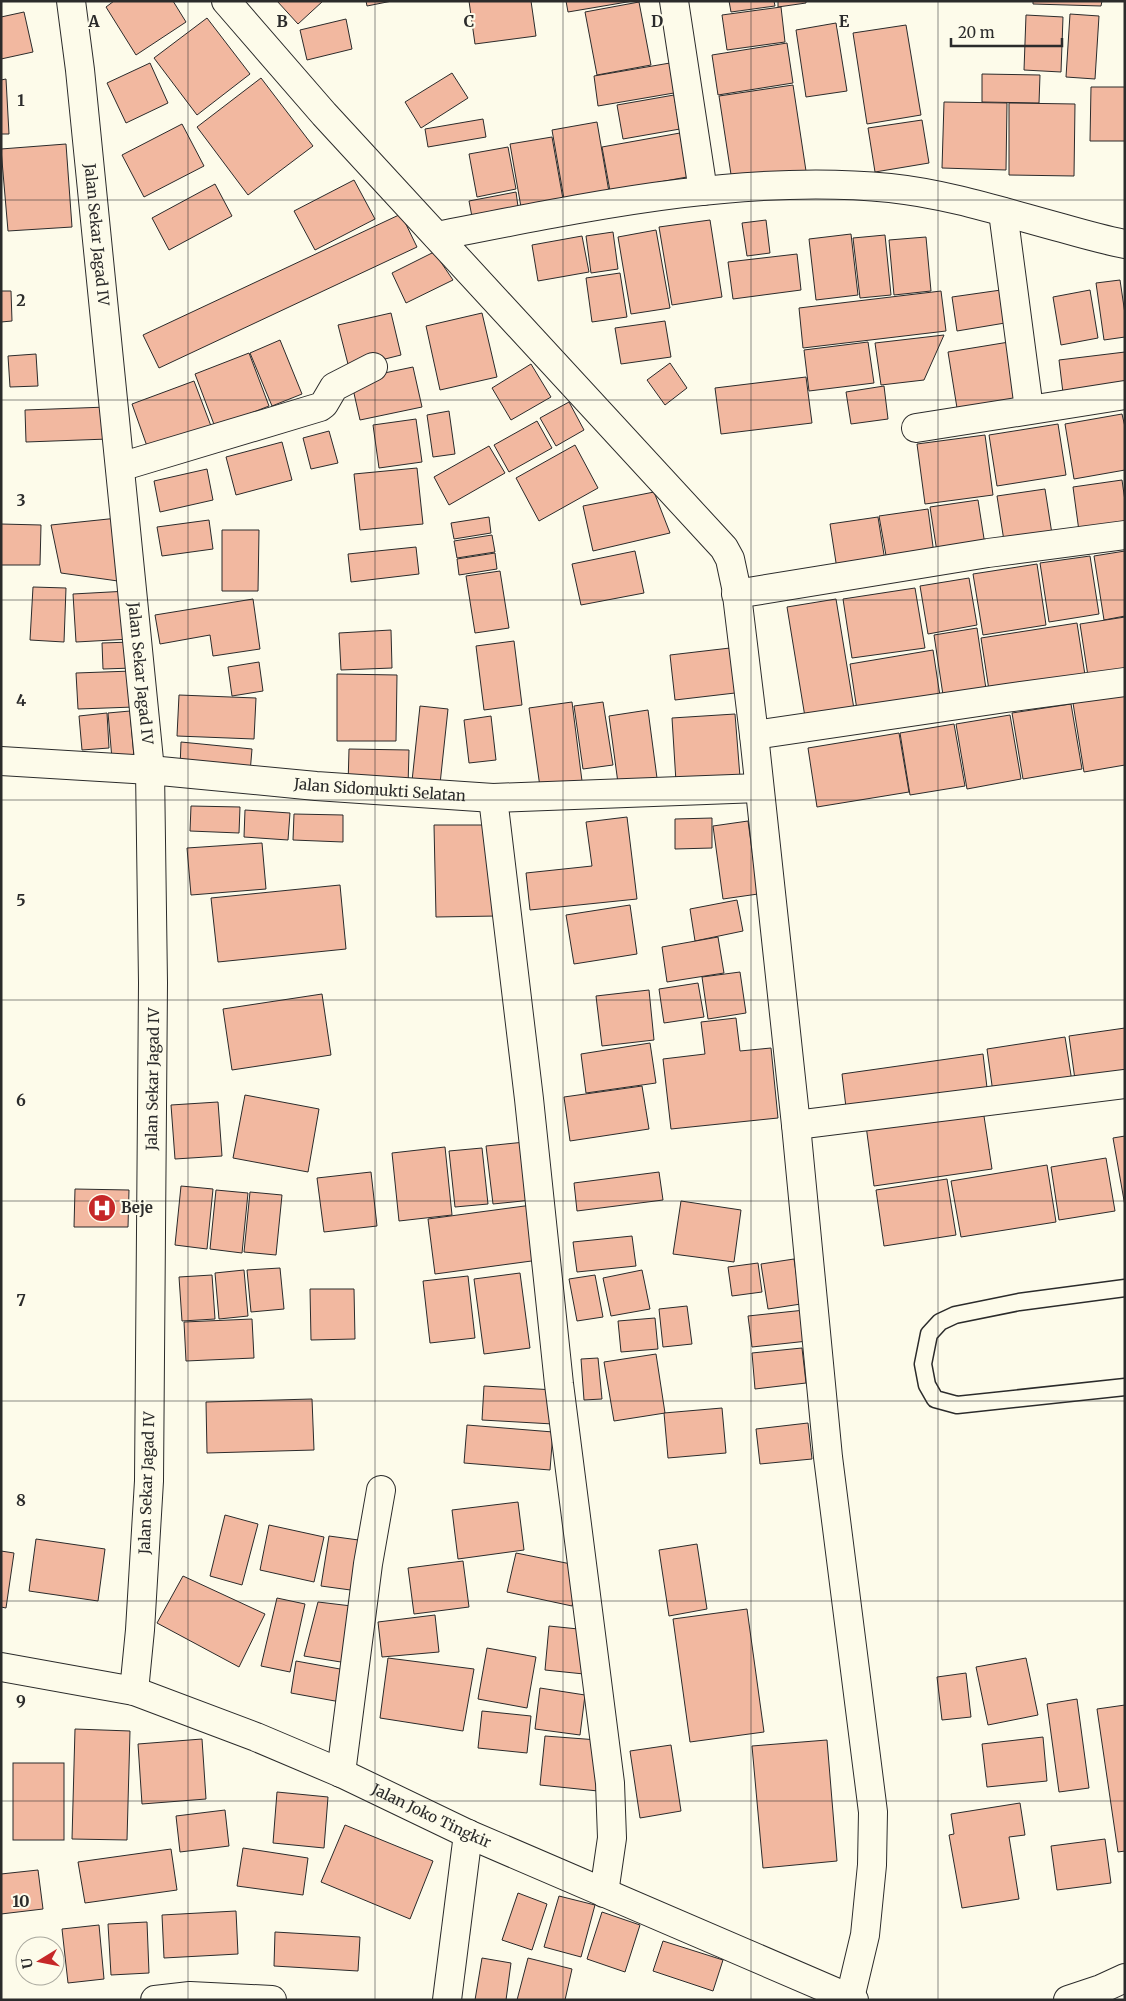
<svg xmlns="http://www.w3.org/2000/svg" width="1126" height="2001" viewBox="0 0 1126 2001" font-family="Merriweather,serif">
<style>
.building{fill:#f2b8a0;stroke:#2b2b2b}
.lines{fill:none;stroke-linecap:round;stroke-linejoin:round}
.lane-casing{stroke:#2b2b2b;stroke-width:19}
.street-casing{stroke:#2b2b2b;stroke-width:30}
.secondary-casing{stroke:#2b2b2b;stroke-width:30}
.lane{stroke:#fdfbea;stroke-width:16}
.street{stroke:#fdfbea;stroke-width:28}
.secondary{stroke:#fdfbea;stroke-width:28}
.grid{fill:none;stroke:#2b2b2b;stroke-width:1;stroke-opacity:0.55}
.labels{text-anchor:middle;stroke-width:4;stroke-linejoin:round;paint-order:stroke}
.street-label{font-size:15px;fill:#2b2b2b;stroke:#fdfbea}
.poi-label{font-size:15px;font-weight:bold;fill:#2b2b2b;stroke:#fdfbea;text-anchor:start}
.grid-label{font-size:16px;text-anchor:middle;font-weight:bold;fill:#2b2b2b;stroke:#fdfbea;stroke-width:4;stroke-linejoin:round;paint-order:stroke}
</style>
<rect width="100%" height="100%" fill="#fdfbea"/>
<g class="building">
<polygon points="114,1 173,1 186,22 136,55 106,7"/>
<polygon points="277,1 323,1 298,24"/>
<polygon points="366,1 392,1 367,6"/>
<polygon points="469,1 531,1 536,36 475,44"/>
<polygon points="566,1 633,1 568,12"/>
<polygon points="729,1 774,1 775,6 731,12"/>
<polygon points="778,1 806,1 806,3 778,7"/>
<polygon points="1033,1 1102,1 1101,6 1033,4"/>
<polygon points="639,2 651,65 597,75 585,12"/>
<polygon points="781,7 785,42 727,50 722,15"/>
<polygon points="24,12 33,52 1,59 1,17"/>
<polygon points="1070,14 1099,16 1095,79 1066,77"/>
<polygon points="1026,15 1063,17 1061,72 1024,70"/>
<polygon points="207,18 250,74 197,115 154,58"/>
<polygon points="346,19 352,49 307,60 300,30"/>
<polygon points="836,23 847,91 806,97 796,30"/>
<polygon points="906,25 921,115 867,124 853,33"/>
<polygon points="787,43 793,83 718,95 712,55"/>
<polygon points="150,63 168,103 126,123 107,83"/>
<polygon points="670,63 674,93 598,106 594,76"/>
<polygon points="452,73 468,98 421,128 405,102"/>
<polygon points="982,74 1040,75 1039,103 982,102"/>
<polygon points="261,78 313,146 248,195 197,127"/>
<polygon points="6,79 9,134 1,134 1,80"/>
<polygon points="793,85 806,171 732,181 719,96"/>
<polygon points="1091,87 1125,87 1125,141 1090,141"/>
<polygon points="674,95 680,129 623,139 617,105"/>
<polygon points="944,102 1007,103 1006,170 942,168"/>
<polygon points="1009,103 1075,104 1074,176 1009,175"/>
<polygon points="483,119 486,137 428,147 425,129"/>
<polygon points="922,120 929,163 875,172 868,128"/>
<polygon points="597,122 609,192 564,199 552,130"/>
<polygon points="182,124 204,166 144,197 122,155"/>
<polygon points="680,133 687,177 610,191 602,147"/>
<polygon points="552,137 563,199 521,207 510,144"/>
<polygon points="66,144 72,227 8,231 1,149"/>
<polygon points="508,147 516,189 477,197 469,154"/>
<polygon points="354,180 375,219 315,250 294,211"/>
<polygon points="215,184 232,216 169,250 152,218"/>
<polygon points="516,192 519,214 473,222 469,201"/>
<polygon points="401,214 417,247 159,368 143,335"/>
<polygon points="710,220 722,297 672,305 659,227"/>
<polygon points="766,220 770,253 747,256 742,223"/>
<polygon points="656,230 670,308 631,314 618,237"/>
<polygon points="613,232 618,269 591,273 586,236"/>
<polygon points="851,234 858,295 816,300 809,239"/>
<polygon points="885,235 891,295 860,298 853,238"/>
<polygon points="582,236 589,272 538,281 532,245"/>
<polygon points="926,237 931,291 894,295 889,240"/>
<polygon points="434,252 453,280 406,303 392,273"/>
<polygon points="797,254 801,290 733,299 728,262"/>
<polygon points="620,273 627,317 592,322 586,278"/>
<polygon points="1120,280 1125,314 1125,337 1104,340 1096,283"/>
<polygon points="1001,290 1005,323 957,331 952,297"/>
<polygon points="1090,290 1098,338 1061,345 1053,297"/>
<polygon points="1,291 11,291 12,321 1,322"/>
<polygon points="941,291 946,331 803,348 799,308"/>
<polygon points="391,313 401,355 349,368 338,325"/>
<polygon points="482,313 497,377 440,390 426,326"/>
<polygon points="665,321 671,357 621,364 615,328"/>
<polygon points="944,335 924,380 881,385 875,343"/>
<polygon points="280,340 302,394 272,406 250,353"/>
<polygon points="868,342 874,383 809,391 804,350"/>
<polygon points="1009,342 1018,398 957,408 948,352"/>
<polygon points="1125,352 1125,385 1063,393 1059,360"/>
<polygon points="249,353 269,406 215,427 195,374"/>
<polygon points="36,354 38,386 10,387 8,356"/>
<polygon points="670,363 687,388 665,405 647,380"/>
<polygon points="531,364 551,397 511,420 492,388"/>
<polygon points="413,367 422,407 360,420 351,380"/>
<polygon points="806,377 812,423 721,434 715,388"/>
<polygon points="194,381 211,426 148,449 132,404"/>
<polygon points="884,386 888,419 851,424 846,392"/>
<polygon points="569,402 584,430 556,446 540,418"/>
<polygon points="107,407 108,439 26,442 25,410"/>
<polygon points="449,411 455,454 433,457 427,415"/>
<polygon points="1122,414 1125,427 1125,470 1074,479 1065,424"/>
<polygon points="416,419 422,462 379,468 373,425"/>
<polygon points="537,421 552,448 509,472 494,445"/>
<polygon points="1058,424 1066,475 997,486 989,435"/>
<polygon points="329,431 338,463 311,469 303,438"/>
<polygon points="985,435 993,495 925,504 917,444"/>
<polygon points="282,442 292,480 236,495 226,457"/>
<polygon points="575,445 598,488 539,521 516,478"/>
<polygon points="489,446 505,473 449,505 434,477"/>
<polygon points="417,468 423,524 360,530 354,474"/>
<polygon points="207,469 213,500 160,512 154,481"/>
<polygon points="1122,480 1125,501 1125,525 1079,531 1073,487"/>
<polygon points="1045,489 1052,534 1004,541 997,496"/>
<polygon points="654,492 670,533 593,551 583,506"/>
<polygon points="978,500 985,545 937,552 930,507"/>
<polygon points="928,509 934,554 887,561 879,516"/>
<polygon points="489,517 491,533 454,539 451,523"/>
<polygon points="878,517 885,561 837,569 830,524"/>
<polygon points="118,518 125,582 61,573 51,525"/>
<polygon points="209,520 213,549 162,556 157,527"/>
<polygon points="1,524 41,525 40,565 1,565"/>
<polygon points="222,530 259,530 258,591 222,591"/>
<polygon points="492,535 495,552 457,558 454,541"/>
<polygon points="416,547 419,574 351,582 348,554"/>
<polygon points="635,551 644,593 581,605 572,564"/>
<polygon points="1125,551 1125,616 1104,620 1094,556"/>
<polygon points="495,553 497,569 459,575 457,559"/>
<polygon points="1090,556 1099,614 1049,622 1040,563"/>
<polygon points="1037,564 1046,625 983,635 973,574"/>
<polygon points="500,571 509,628 475,633 466,576"/>
<polygon points="969,578 977,625 928,634 920,586"/>
<polygon points="33,587 66,588 64,642 30,640"/>
<polygon points="915,588 925,648 852,658 843,599"/>
<polygon points="128,591 131,639 76,642 73,594"/>
<polygon points="253,599 260,649 213,656 210,635 160,644 155,615"/>
<polygon points="836,599 854,709 805,717 787,607"/>
<polygon points="1125,617 1125,670 1088,676 1080,624"/>
<polygon points="1077,623 1085,675 989,690 981,638"/>
<polygon points="977,628 986,689 943,695 934,635"/>
<polygon points="391,630 392,668 341,670 339,633"/>
<polygon points="514,641 522,705 484,710 476,646"/>
<polygon points="131,642 133,668 103,669 102,643"/>
<polygon points="730,648 735,693 675,700 670,655"/>
<polygon points="933,650 940,696 857,710 850,664"/>
<polygon points="259,662 263,691 232,696 228,667"/>
<polygon points="132,671 134,707 78,709 76,673"/>
<polygon points="337,674 397,675 396,741 337,741"/>
<polygon points="179,695 256,698 254,739 177,736"/>
<polygon points="1125,695 1125,765 1084,772 1073,703"/>
<polygon points="572,702 582,781 540,787 529,708"/>
<polygon points="603,702 613,765 583,769 574,706"/>
<polygon points="1071,704 1082,769 1023,779 1012,713"/>
<polygon points="420,706 448,709 440,784 412,781"/>
<polygon points="648,710 657,778 618,783 609,716"/>
<polygon points="130,711 134,757 112,759 108,713"/>
<polygon points="107,713 109,748 82,750 79,716"/>
<polygon points="735,714 740,777 676,782 672,718"/>
<polygon points="1010,715 1021,779 967,789 956,724"/>
<polygon points="491,716 496,760 469,763 464,720"/>
<polygon points="954,724 965,786 910,795 900,733"/>
<polygon points="899,733 909,792 817,807 808,748"/>
<polygon points="181,742 252,749 250,773 180,768"/>
<polygon points="349,749 409,750 408,787 348,786"/>
<polygon points="191,806 240,807 239,833 190,831"/>
<polygon points="245,810 290,813 288,840 244,837"/>
<polygon points="294,814 343,815 343,842 293,840"/>
<polygon points="627,817 637,899 530,910 526,873 592,866 586,822"/>
<polygon points="712,818 712,848 675,849 675,819"/>
<polygon points="748,821 758,894 723,899 713,826"/>
<polygon points="434,825 496,825 497,916 436,917"/>
<polygon points="262,843 266,889 191,895 187,848"/>
<polygon points="340,885 346,949 218,962 211,898"/>
<polygon points="737,900 743,931 695,941 690,909"/>
<polygon points="630,905 637,954 574,964 566,915"/>
<polygon points="718,937 724,973 667,982 662,947"/>
<polygon points="740,972 746,1013 708,1019 702,977"/>
<polygon points="698,983 704,1017 664,1023 659,989"/>
<polygon points="649,990 654,1040 602,1046 596,996"/>
<polygon points="322,994 331,1055 232,1070 223,1009"/>
<polygon points="736,1018 740,1051 771,1048 778,1118 671,1129 663,1059 705,1054 701,1022"/>
<polygon points="1125,1028 1125,1080 1076,1087 1069,1036"/>
<polygon points="1065,1037 1073,1088 994,1100 987,1049"/>
<polygon points="650,1043 656,1083 586,1093 581,1054"/>
<polygon points="983,1054 988,1096 847,1116 842,1074"/>
<polygon points="642,1086 649,1129 570,1141 564,1097"/>
<polygon points="245,1095 319,1109 308,1172 233,1158"/>
<polygon points="218,1102 222,1156 175,1159 171,1105"/>
<polygon points="982,1103 992,1169 874,1186 865,1118"/>
<polygon points="1125,1136 1125,1206 1113,1138"/>
<polygon points="525,1142 532,1200 493,1204 486,1146"/>
<polygon points="445,1147 452,1215 399,1221 392,1153"/>
<polygon points="482,1148 488,1204 455,1207 449,1151"/>
<polygon points="1106,1158 1115,1211 1059,1220 1051,1167"/>
<polygon points="1047,1165 1056,1222 961,1237 951,1181"/>
<polygon points="371,1172 377,1226 324,1232 317,1178"/>
<polygon points="659,1172 663,1200 577,1211 574,1183"/>
<polygon points="947,1179 956,1235 884,1246 876,1190"/>
<polygon points="181,1186 213,1189 207,1249 175,1245"/>
<polygon points="75,1189 129,1190 128,1227 74,1227"/>
<polygon points="216,1190 248,1193 242,1253 210,1249"/>
<polygon points="250,1192 282,1195 276,1255 244,1252"/>
<polygon points="681,1201 741,1210 734,1262 673,1254"/>
<polygon points="532,1205 539,1260 435,1274 428,1219"/>
<polygon points="632,1236 636,1266 577,1272 573,1242"/>
<polygon points="794,1259 801,1304 768,1309 761,1264"/>
<polygon points="758,1263 762,1292 732,1296 728,1267"/>
<polygon points="280,1268 284,1309 251,1312 247,1270"/>
<polygon points="244,1270 248,1316 219,1319 215,1273"/>
<polygon points="642,1270 650,1309 611,1316 603,1278"/>
<polygon points="520,1273 530,1348 484,1354 474,1279"/>
<polygon points="212,1275 215,1319 182,1321 179,1277"/>
<polygon points="595,1275 603,1317 577,1321 569,1279"/>
<polygon points="468,1276 475,1338 430,1343 423,1281"/>
<polygon points="310,1289 354,1289 355,1339 311,1340"/>
<polygon points="687,1306 692,1344 663,1347 659,1309"/>
<polygon points="805,1310 808,1341 752,1347 748,1316"/>
<polygon points="655,1318 658,1349 621,1352 618,1321"/>
<polygon points="252,1319 254,1358 186,1361 184,1322"/>
<polygon points="802,1348 806,1383 755,1389 752,1353"/>
<polygon points="656,1354 665,1413 614,1421 604,1362"/>
<polygon points="598,1358 602,1399 584,1400 581,1359"/>
<polygon points="484,1386 555,1390 553,1424 482,1420"/>
<polygon points="312,1399 314,1450 207,1453 206,1402"/>
<polygon points="722,1408 726,1453 668,1458 664,1413"/>
<polygon points="808,1423 812,1459 760,1464 756,1429"/>
<polygon points="467,1425 553,1432 550,1470 464,1463"/>
<polygon points="518,1502 524,1550 458,1559 452,1510"/>
<polygon points="225,1515 258,1524 242,1585 210,1576"/>
<polygon points="269,1525 324,1537 314,1582 260,1570"/>
<polygon points="329,1536 366,1541 358,1591 321,1586"/>
<polygon points="36,1539 105,1549 98,1601 29,1591"/>
<polygon points="697,1544 707,1609 669,1616 659,1550"/>
<polygon points="1,1551 14,1553 6,1608 1,1607"/>
<polygon points="516,1553 581,1566 572,1606 507,1592"/>
<polygon points="463,1561 469,1607 414,1614 408,1568"/>
<polygon points="183,1576 265,1614 239,1667 157,1623"/>
<polygon points="277,1598 305,1604 290,1672 261,1666"/>
<polygon points="318,1602 360,1607 353,1664 304,1656"/>
<polygon points="747,1609 764,1732 690,1742 673,1619"/>
<polygon points="435,1615 439,1652 382,1657 378,1622"/>
<polygon points="549,1626 588,1630 584,1674 545,1670"/>
<polygon points="487,1648 536,1657 527,1708 478,1699"/>
<polygon points="388,1658 474,1669 463,1731 380,1718"/>
<polygon points="1026,1658 1038,1715 988,1725 976,1667"/>
<polygon points="296,1661 351,1671 346,1703 291,1693"/>
<polygon points="966,1673 971,1717 942,1720 937,1677"/>
<polygon points="540,1688 585,1695 580,1735 535,1729"/>
<polygon points="1077,1699 1089,1788 1059,1792 1047,1704"/>
<polygon points="1125,1705 1125,1851 1118,1852 1097,1709"/>
<polygon points="482,1711 531,1716 527,1753 478,1748"/>
<polygon points="75,1729 130,1731 127,1840 72,1839"/>
<polygon points="545,1736 598,1740 598,1791 540,1785"/>
<polygon points="1043,1737 1047,1781 987,1787 982,1744"/>
<polygon points="202,1739 206,1799 142,1804 138,1744"/>
<polygon points="827,1740 837,1861 763,1868 752,1746"/>
<polygon points="671,1745 681,1811 640,1818 630,1751"/>
<rect x="13" y="1763" width="51" height="77"/>
<polygon points="277,1792 328,1797 324,1848 273,1843"/>
<polygon points="1020,1803 1025,1835 1009,1837 1019,1899 962,1908 949,1835 954,1834 951,1814"/>
<polygon points="225,1810 229,1846 180,1852 176,1816"/>
<polygon points="345,1825 433,1861 410,1919 321,1882"/>
<polygon points="1105,1839 1111,1883 1057,1890 1051,1846"/>
<polygon points="243,1848 308,1858 303,1895 237,1886"/>
<polygon points="171,1849 177,1890 85,1903 78,1862"/>
<polygon points="38,1870 43,1909 1,1914 1,1874"/>
<polygon points="518,1893 547,1904 532,1950 502,1940"/>
<polygon points="559,1896 595,1905 581,1957 544,1947"/>
<polygon points="236,1911 238,1954 164,1958 162,1915"/>
<polygon points="602,1912 640,1925 625,1972 587,1959"/>
<polygon points="147,1922 149,1973 111,1975 108,1924"/>
<polygon points="99,1925 104,1979 68,1983 62,1929"/>
<polygon points="275,1932 360,1937 358,1971 274,1966"/>
<polygon points="663,1941 723,1960 713,1991 653,1971"/>
<polygon points="482,1958 511,1963 506,2000 475,2000"/>
<polygon points="528,1958 572,1969 565,2000 517,2000"/>
</g>
<g class="lines">
<defs>
<polyline id="lane" points="1125,1288 1019,1302 955,1315 940,1322 929,1334 923,1364 927,1385 935,1399 957,1405 1125,1387"/>
<g id="street">
<path id="s1" d="M71,1L80,70L150,770L153,983L149,1481L140,1630L134,1691"/>
<polyline points="674,1 703,191"/>
<polyline points="1003,212 1029,409"/>
<path d="M437,236C582,208 741,173 890,188C948,194 1006,213 1062,228C1083,234 1104,240 1125,244"/>
<polyline points="916,428 1125,395"/>
<polyline points="120,467 320,407 324,404 334,387 373,367"/>
<polyline points="736,594 988,553 1125,535"/>
<polyline points="754,735 1006,698 1125,682"/>
<path id="s2" d="M1,761L150,770L316,786L493,798L759,788"/>
<polyline points="493,798 529,1099 559,1384 610,1783 612,1838 604,1893"/>
<polyline points="796,1125 1125,1084"/>
<polyline points="341,1773 368,1564 381,1490"/>
<polyline points="155,2000 190,1996 272,2000"/>
<polyline points="447,2000 468,1834"/>
</g>
<g id="secondary">
<polyline points="226,1 324,114 724,548 730,559 736,587 754,735 796,1125 828,1457 873,1812 872,1865 865,1935 850,1998"/>
<path id="s3" d="M1,1667L134,1691L256,1737L341,1773L468,1834L854,2000"/>
<polyline points="1068,2000 1101,1989 1125,1978"/>
</g>
</defs>
<use href="#lane" class="lane-casing"/>
<use href="#street" class="street-casing"/>
<use href="#secondary" class="secondary-casing"/>
<use href="#lane" class="lane"/>
<use href="#street" class="street"/>
<use href="#secondary" class="secondary"/>
</g>
<path class="grid" d="M188,1V2000M375,1V2000M563,1V2000M751,1V2000M938,1V2000M1,200H1125M1,400H1125M1,600H1125M1,800H1125M1,1000H1125M1,1201H1125M1,1401H1125M1,1601H1125M1,1801H1125"/>
<defs>
<symbol id="hospital-disc" viewBox="-11 -11 22 22"><circle r="9.5" fill="#c62828" stroke="#fdfbea"/><path d="M-5-5h3v3.5h4V-5h3V5h-3V1.5h-4V5h-3Z" fill="#fff"/></symbol>
</defs>
<g fill-rule="evenodd">
<use href="#hospital-disc" x="86" y="1192" width="32" height="32"/>
</g>
<g class="labels">
<g class="street-label">
<text dy="5" stroke="none"><textPath href="#s1" startOffset="235">Jalan Sekar Jagad IV</textPath></text>
<text dy="5" stroke="none"><textPath href="#s1" startOffset="676">Jalan Sekar Jagad IV</textPath></text>
<text dy="5" stroke="none"><textPath href="#s2" startOffset="380">Jalan Sidomukti Selatan</textPath></text>
<text transform="translate(153 1079) rotate(-89)" y="5">Jalan Sekar Jagad IV</text>
<text transform="translate(147 1483) rotate(-88)" y="5">Jalan Sekar Jagad IV</text>
<text dy="5" stroke="none"><textPath href="#s3" startOffset="458">Jalan Joko Tingkir</textPath></text>
</g>
<g class="poi-label">
<text x="121" y="1213">Beje</text>
</g>
</g>
<g class="grid-label">
<text x="94" y="27">A</text>
<text x="282" y="27">B</text>
<text x="469" y="27">C</text>
<text x="657" y="27">D</text>
<text x="844" y="27">E</text>
<text x="21" y="106">1</text>
<text x="21" y="306">2</text>
<text x="21" y="506">3</text>
<text x="21" y="706">4</text>
<text x="21" y="906">5</text>
<text x="21" y="1106">6</text>
<text x="21" y="1306">7</text>
<text x="21" y="1506">8</text>
<text x="21" y="1707">9</text>
<text x="21" y="1907">10</text>
</g>
<rect width="1126" height="2001" fill="none" stroke="#2b2b2b" stroke-width="5"/>
<g transform="translate(40 1961) rotate(260)"><circle r="24" fill="#fdfbea" stroke="#a9a89e"/>
<path d="M0-4L9 19L0 12L-9 19Z" fill="#c62828"/>
<text y="-8" font-size="14" font-weight="bold" text-anchor="middle" fill="#2b2b2b">U</text>
</g>
<path d="M951 38v8h111v-8" fill="none" stroke="#2b2b2b" stroke-width="2.5"/>
<text x="958" y="38" font-size="15" fill="#2b2b2b" stroke="#fdfbea" stroke-width="4" paint-order="stroke">20 m</text>
</svg>
